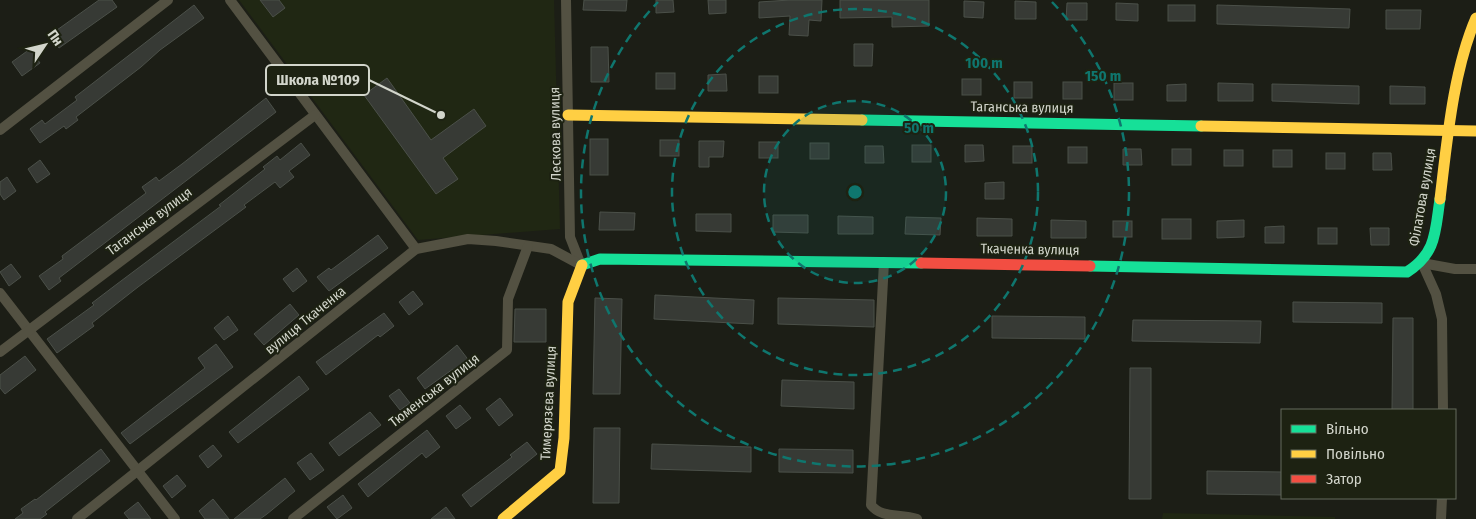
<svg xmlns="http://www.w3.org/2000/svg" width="1476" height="519" viewBox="0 0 1476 519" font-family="'Fira Sans Condensed',sans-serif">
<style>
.built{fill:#202713}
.building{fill:#373a35;stroke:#4b5049}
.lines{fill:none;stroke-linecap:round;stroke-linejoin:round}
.street{stroke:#535142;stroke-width:10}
.fast{stroke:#16e098;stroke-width:11}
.slow{stroke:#ffcf43;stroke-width:11}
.jam{stroke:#f24e42;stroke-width:11}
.ring{fill:none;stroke:#0f766e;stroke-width:2.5;stroke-dasharray:9 6}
.labels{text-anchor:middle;stroke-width:4;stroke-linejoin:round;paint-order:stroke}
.street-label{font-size:14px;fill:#d2d5cb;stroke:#1d2212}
.centre{fill:#0f766e;stroke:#1d2212;stroke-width:2.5}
.ring-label{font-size:15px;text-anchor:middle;font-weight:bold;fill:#0f766e;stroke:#1d2212;stroke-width:4;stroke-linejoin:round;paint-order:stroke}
.leader{fill:none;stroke:#d2d5cb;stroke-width:2}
.callout-dot{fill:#d2d5cb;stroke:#1d2212;stroke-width:2}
.callout{fill:#1d2212;stroke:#d2d5cb;stroke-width:2}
.callout-label{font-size:15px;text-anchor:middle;font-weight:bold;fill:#d2d5cb}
</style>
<rect width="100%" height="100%" fill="#1c1e16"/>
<g class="built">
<polygon points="239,0 554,0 560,229 418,240"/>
<polygon points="1163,513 1335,517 1335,519 1162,519"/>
</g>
<g class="building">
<polygon points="99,0 112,0 117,7 59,48 50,35"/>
<polygon points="260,0 279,0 285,8 273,17"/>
<polygon points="584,0 627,0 626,11 583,10"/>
<polygon points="656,0 673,0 674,12 656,13"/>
<polygon points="708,0 726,0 726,13 709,14"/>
<polygon points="790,0 822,0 821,21 809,20 808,36 789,35 790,16 759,18 759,2"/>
<polygon points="840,0 929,0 929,26 892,27 892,17 840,18"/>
<polygon points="964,1 984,2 983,18 964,17"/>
<polygon points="1015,1 1036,2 1036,19 1015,19"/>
<polygon points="1067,3 1087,3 1087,20 1066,20"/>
<polygon points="1116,3 1138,4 1138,21 1116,20"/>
<polygon points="194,5 204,18 160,50 141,67 76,117 78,120 66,129 64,126 40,143 30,129 42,120 45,124 77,100 75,97"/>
<rect x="1168" y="5" width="27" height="16"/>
<polygon points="1217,5 1350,9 1349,28 1217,24"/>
<polygon points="1386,10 1421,10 1420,29 1386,29"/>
<polygon points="854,44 873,44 872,66 854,66"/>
<polygon points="591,47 608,47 609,82 591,82"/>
<polygon points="30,49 40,63 22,76 12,62"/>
<rect x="656" y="73" width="19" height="16"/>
<polygon points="726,74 727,91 708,91 708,75"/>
<rect x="759" y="76" width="19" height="17"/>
<polygon points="387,78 431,140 474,109 486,126 443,158 458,179 436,194 364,95"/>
<rect x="962" y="79" width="19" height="16"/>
<rect x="1014" y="82" width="18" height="16"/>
<rect x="1063" y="82" width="19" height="17"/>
<rect x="1114" y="83" width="19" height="17"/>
<polygon points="1218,83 1253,84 1253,101 1218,101"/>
<polygon points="1186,84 1186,101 1167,101 1167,85"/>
<polygon points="1272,84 1359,86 1359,104 1272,101"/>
<polygon points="1390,86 1425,87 1425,104 1390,104"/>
<polygon points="266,98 276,112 59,278 61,281 49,290 39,276 63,259 62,256 146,193 142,187 156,177 159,181 182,164"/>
<rect x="590" y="139" width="18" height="36"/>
<rect x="660" y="140" width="19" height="16"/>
<polygon points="699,141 724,141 723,157 709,157 709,167 699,167"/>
<rect x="759" y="142" width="19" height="16"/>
<polygon points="301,143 310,155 289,171 294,177 280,188 275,182 244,205 246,207 138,287 92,323 94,326 57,353 47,339 94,305 92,303 117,284 221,206 219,205 265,169 263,167 277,156 280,160"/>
<rect x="810" y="143" width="19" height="16"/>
<rect x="912" y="145" width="19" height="17"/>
<polygon points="965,145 983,145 984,161 965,162"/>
<polygon points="865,146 883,146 884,163 865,163"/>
<rect x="1013" y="146" width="19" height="17"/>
<rect x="1068" y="147" width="19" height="16"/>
<polygon points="1123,149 1141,149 1142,165 1123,165"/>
<rect x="1172" y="149" width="19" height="16"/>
<rect x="1224" y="150" width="19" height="16"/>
<rect x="1273" y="150" width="19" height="17"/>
<rect x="1326" y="153" width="19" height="16"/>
<polygon points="1373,153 1391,153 1392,170 1373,170"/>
<polygon points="40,160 50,174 37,183 28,169"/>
<polygon points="7,177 16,191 4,200 0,194 0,182"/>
<polygon points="1004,182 1004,199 985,199 985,183"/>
<polygon points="600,212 635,213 634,230 599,230"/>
<polygon points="696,214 731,214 731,232 696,231"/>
<polygon points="773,215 808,215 808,233 773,232"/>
<polygon points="838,216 873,217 873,234 838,234"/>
<polygon points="906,217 941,218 940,235 905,234"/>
<polygon points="977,218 1012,219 1012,236 977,236"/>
<rect x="1162" y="219" width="29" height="20"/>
<polygon points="1051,220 1086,221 1086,238 1051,238"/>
<polygon points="1244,220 1244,237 1217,238 1217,221"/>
<rect x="1113" y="221" width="19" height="16"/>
<polygon points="1284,226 1284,243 1265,243 1265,227"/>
<rect x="1318" y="228" width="19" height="16"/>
<polygon points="1370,228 1389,228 1389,245 1371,245"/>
<polygon points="378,235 388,248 329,291 317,277 329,268 331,270"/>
<polygon points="11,264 21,277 9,286 0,272"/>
<polygon points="297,268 307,281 293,292 283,279"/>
<polygon points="413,291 423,304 409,315 399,302"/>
<polygon points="655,295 754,300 753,324 654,319"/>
<polygon points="595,298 622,299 620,394 593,394"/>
<polygon points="778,298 874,300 874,327 778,324"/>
<polygon points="1293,302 1382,303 1382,323 1293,322"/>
<polygon points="290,304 299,315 264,345 254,334"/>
<polygon points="515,309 546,309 546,342 514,342"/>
<polygon points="384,313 394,326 380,337 378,335 326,375 316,362"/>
<polygon points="228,316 238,330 224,340 214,328"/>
<polygon points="992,316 1085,317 1085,339 992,338"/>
<polygon points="1393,318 1413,318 1413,410 1392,410"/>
<polygon points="1133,320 1261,321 1260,343 1132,341"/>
<polygon points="216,344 233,367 130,444 121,433 205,368 198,358"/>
<polygon points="457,345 470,362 455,372 453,369 425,389 417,378"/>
<polygon points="25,356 36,370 5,394 0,388 0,375"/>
<polygon points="1130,368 1151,368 1151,499 1129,499"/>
<polygon points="299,376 309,389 238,443 229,432"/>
<polygon points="782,380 854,382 854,409 781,406"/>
<polygon points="399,389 410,403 400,410 389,396"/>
<polygon points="500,398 513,415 499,426 486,409"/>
<polygon points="460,405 471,418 456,429 446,416"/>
<polygon points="370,412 381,425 339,456 329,443"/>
<polygon points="594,428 620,428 619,503 593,503"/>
<polygon points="427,430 440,447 426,458 422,453 368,497 358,484"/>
<polygon points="527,442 537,454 471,507 462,495 512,457 510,455"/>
<polygon points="652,444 751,447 751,472 651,469"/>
<polygon points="213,445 222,456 208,468 199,456"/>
<polygon points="101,449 110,461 45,512 47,514 40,519 15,519 23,513 21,509 35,499 36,500"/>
<polygon points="779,449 853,450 853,473 779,472"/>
<polygon points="311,453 324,470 310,480 297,463"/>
<polygon points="1207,471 1282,472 1282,495 1207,494"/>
<polygon points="177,475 186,486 172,498 163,486"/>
<polygon points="285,478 295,491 267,514 260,519 234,519"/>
<polygon points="343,495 352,508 337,519 327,507"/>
<polygon points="213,499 229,519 205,519 199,511"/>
<polygon points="138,502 151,519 129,519 124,513"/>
<polygon points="446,507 455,519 431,519"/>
</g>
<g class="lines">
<g class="street">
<polyline points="230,0 416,249"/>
<polyline points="566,0 570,237 581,265"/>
<polyline points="0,130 168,0"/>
<path d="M884,262L871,505C882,519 900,513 917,519"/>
<polyline points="1422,263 1436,294 1442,319 1443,410"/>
<polyline points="1422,263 1455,269 1476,269"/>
<polyline points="0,293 175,519"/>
<polyline points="0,352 315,115"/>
<polyline points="77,519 416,249 468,239 496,241 551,249 581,265"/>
<polyline points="293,519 507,350 508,299 528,246"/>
<polyline points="1441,519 1442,498"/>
</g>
<g class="fast">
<polyline points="862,120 1201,126"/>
<polyline points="582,265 600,259 921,263"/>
<path d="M1090,266L1407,272C1437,253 1435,231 1440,199"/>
</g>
<g class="slow">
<polyline points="568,115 862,120"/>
<polyline points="1201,126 1476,131"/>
<path d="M1440,199C1447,142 1453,71 1476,18"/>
<polyline points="503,519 560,471 564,438 568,302 582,265"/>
</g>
<polyline class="jam" points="921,263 1090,266"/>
</g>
<circle cx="855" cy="192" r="91" fill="#0f766e" fill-opacity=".12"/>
<g class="ring">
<circle cx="855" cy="192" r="91"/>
<circle cx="855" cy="192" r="183"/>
<path d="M1052 2A274 274 0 1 1 658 2"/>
</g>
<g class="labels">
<g class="street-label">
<text transform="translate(1022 107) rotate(1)" y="5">Таганська вулиця</text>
<text transform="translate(555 134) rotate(-91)" y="5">Лескова вулиця</text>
<text transform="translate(1422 197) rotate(-80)" y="5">Філатова вулиця</text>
<text transform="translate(149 221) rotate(-37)" y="5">Таганська вулиця</text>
<text transform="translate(1030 249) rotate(1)" y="5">Ткаченка вулиця</text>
<text transform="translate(305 320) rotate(-39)" y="5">вулиця Ткаченка</text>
<text transform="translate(434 390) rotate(-38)" y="5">Тюменська вулиця</text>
<text transform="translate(548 403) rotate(-87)" y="5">Тимерязєва вулиця</text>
</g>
</g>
<circle cx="855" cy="192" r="8" class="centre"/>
<g class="ring-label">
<text x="984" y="68">100 m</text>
<text x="1103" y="81">150 m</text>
<text x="919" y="133">50 m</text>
</g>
<path class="leader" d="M441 115L369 80"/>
<circle class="callout-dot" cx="441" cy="115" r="5"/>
<rect class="callout" x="266" y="65" width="103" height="30" rx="5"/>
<g class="callout-label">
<text x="318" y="85">Школа №109</text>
</g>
<rect x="1281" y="409" width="175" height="90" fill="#1d2212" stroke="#656a5c"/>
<rect x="1291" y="425" width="25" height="8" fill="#16e098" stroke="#656a5c"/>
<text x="1326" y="434" font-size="15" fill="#d2d5cb">Вільно</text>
<rect x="1291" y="450" width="25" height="8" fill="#ffcf43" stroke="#656a5c"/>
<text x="1326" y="459" font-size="15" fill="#d2d5cb">Повільно</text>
<rect x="1291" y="475" width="25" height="8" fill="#f24e42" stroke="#656a5c"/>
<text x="1326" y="484" font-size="15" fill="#d2d5cb">Затор</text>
<g transform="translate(45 45) rotate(55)" stroke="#1d2212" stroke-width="4" paint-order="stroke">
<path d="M0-4L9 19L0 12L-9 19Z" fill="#d2d5cb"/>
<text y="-8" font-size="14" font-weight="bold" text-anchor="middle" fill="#d2d5cb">Пн</text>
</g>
</svg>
